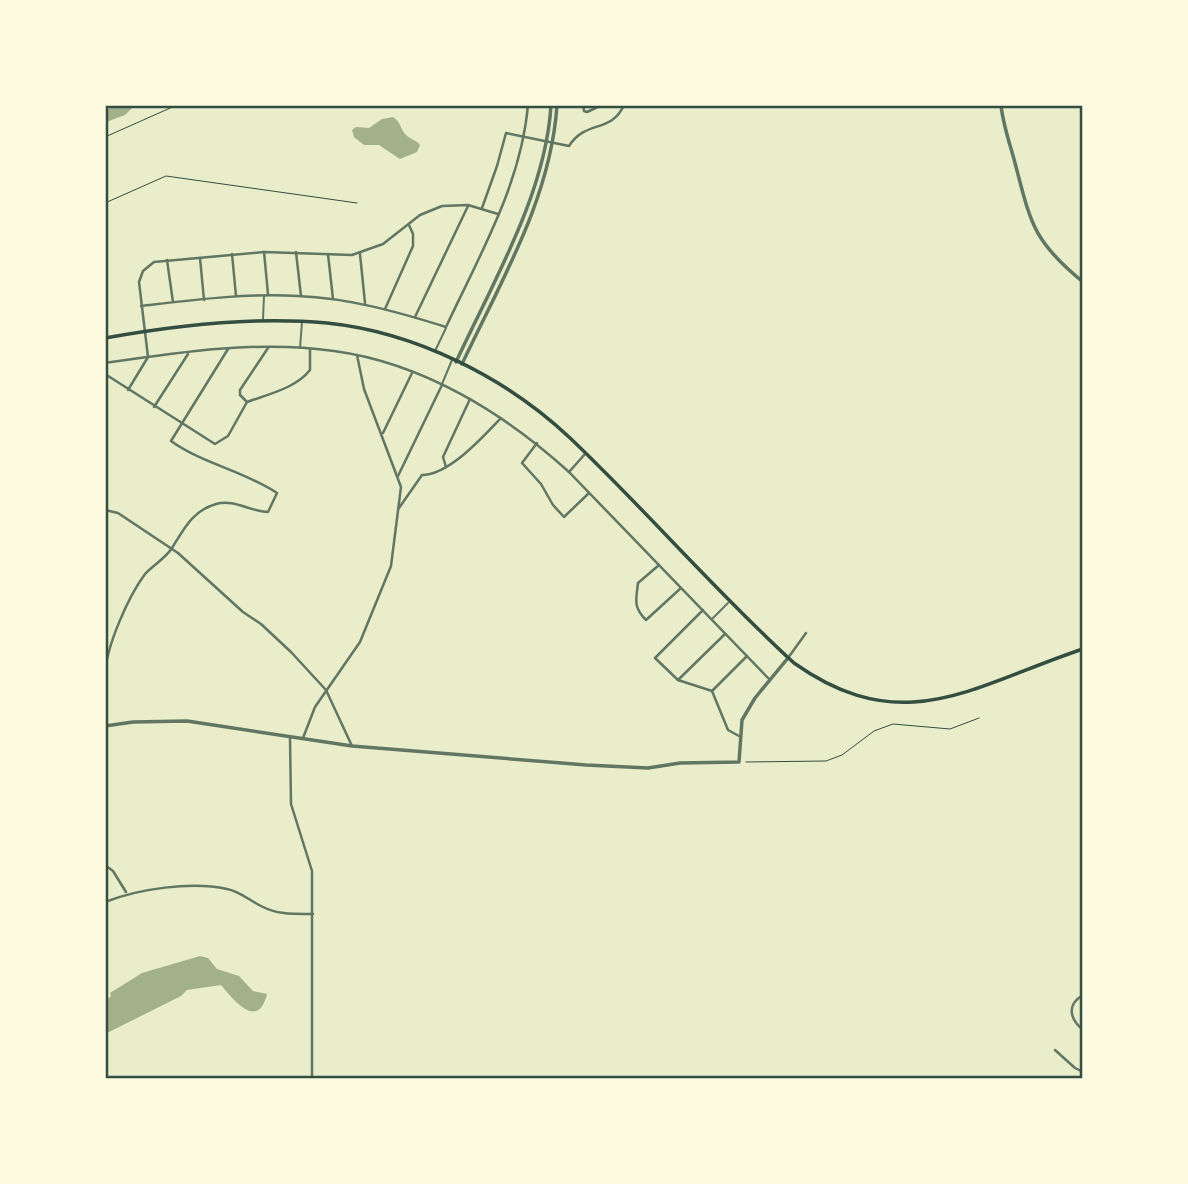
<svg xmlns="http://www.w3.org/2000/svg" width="1188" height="1184" viewBox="0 0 1188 1184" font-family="Manrope,sans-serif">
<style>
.water{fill:#a3b18a}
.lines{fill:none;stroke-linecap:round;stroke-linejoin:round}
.path{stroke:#344e41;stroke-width:1}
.pedestrian{stroke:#617663;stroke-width:2}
.minor{stroke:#617663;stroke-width:2.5}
.tertiary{stroke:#617663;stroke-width:3.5}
.primary{stroke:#344e41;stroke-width:3.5}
.neatline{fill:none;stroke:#344e41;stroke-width:2.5}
</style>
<rect width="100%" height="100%" fill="#e9edc9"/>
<g class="water">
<polygon points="115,105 135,105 125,115 109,121 105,125 105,111"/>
<path d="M393,117C401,122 400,129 406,135C411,140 415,139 420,145L417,152L400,159L379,145H364L354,137L352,130L356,127L369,128L382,119Z"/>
<path d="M200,956L208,958L217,969L239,976L253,991L267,994C258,1032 232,998 221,985L187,990L181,996L105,1034V1001L111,996L110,993L142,973Z"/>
</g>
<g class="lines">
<g class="path">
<polyline points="105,137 177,105"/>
<polyline points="105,203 166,176 357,203"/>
<polyline points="746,762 826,761 842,755 874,731 893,724 950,729 979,718"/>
</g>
<g class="pedestrian">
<polyline points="263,319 264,296"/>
<polyline points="300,348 302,322"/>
<polyline points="435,351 446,328"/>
<polyline points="442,384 452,360"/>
<polyline points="712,619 728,603"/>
</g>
<g class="minor">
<polyline points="583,105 584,111 587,112 602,105"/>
<path d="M482,208L497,166L506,133L569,146C586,119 611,134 624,105"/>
<polyline points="264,252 268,294"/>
<polyline points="296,252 301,296"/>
<polyline points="232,254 236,296"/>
<polyline points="328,254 333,299"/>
<polyline points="360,254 365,303"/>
<polyline points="200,258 204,300"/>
<polyline points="167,260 173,302"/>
<path d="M141,306C193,300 246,293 298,296C349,298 398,312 446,327C479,256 521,185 528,105"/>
<polyline points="385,309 413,246 413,234 409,225"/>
<polyline points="415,317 468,206"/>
<path d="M268,348L240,390V395L247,402C269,394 296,388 310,370V350"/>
<path d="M105,363C179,352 259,340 334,351C423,363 504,413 569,472L770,680"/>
<polyline points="105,374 215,444 228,436 247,402"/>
<polyline points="128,390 148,357 139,282 143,271 154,262 264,252 352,255 383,244 420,215 442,206 468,205 498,214"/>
<polyline points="154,407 188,354"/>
<polyline points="383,433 412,373"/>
<polyline points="537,443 522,463 541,484 553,505 564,517 589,493"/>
<polyline points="446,467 443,457 470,399"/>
<polyline points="569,472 585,454"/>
<polyline points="398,476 442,385"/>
<path d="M399,508L422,475C449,475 483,437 501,418"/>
<polyline points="105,510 118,513 178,553 243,612 261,624 291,652 326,690 352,746"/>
<path d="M659,565L638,583C636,600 633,607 646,620L681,588"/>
<polyline points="703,610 655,658 678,680 712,691 728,730 739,736"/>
<polyline points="788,658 806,633"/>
<path d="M105,673C107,645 128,597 145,574C153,565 165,559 172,548C184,529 192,511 216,504C234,499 249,511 268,512L277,493C244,471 203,464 171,441L228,349"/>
<polyline points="678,680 725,634"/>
<polyline points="712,691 747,656"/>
<polyline points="290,738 291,804 312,871 312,1079"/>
<polyline points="303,738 315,707 360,642 391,566 401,487 364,389 357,355"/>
<polyline points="105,865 113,871 126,892"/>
<path d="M105,902C138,889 191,881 227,889C239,891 249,900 261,906C278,915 294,914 313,914"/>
<path d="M1083,995C1066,1005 1070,1019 1083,1030"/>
<polyline points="1055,1050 1075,1068 1083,1072"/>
</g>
<g class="tertiary">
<path d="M1001,105C1003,125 1010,144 1015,163C1031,224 1033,241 1083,282"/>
<path d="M456,362C493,282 546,193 551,105"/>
<path d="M462,364C501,281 551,198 557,105"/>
<polyline points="105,726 133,722 187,721 352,746 586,765 648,768 680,763 739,762 742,720 755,698 788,658"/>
</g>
<path class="primary" d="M105,338C177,325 254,316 327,323C415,332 505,377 569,437C646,510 715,591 794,663C904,741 974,685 1083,649"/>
</g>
<rect width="1188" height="1184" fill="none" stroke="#fefae0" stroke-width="214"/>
<rect x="107" y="107" width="974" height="970" class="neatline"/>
</svg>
